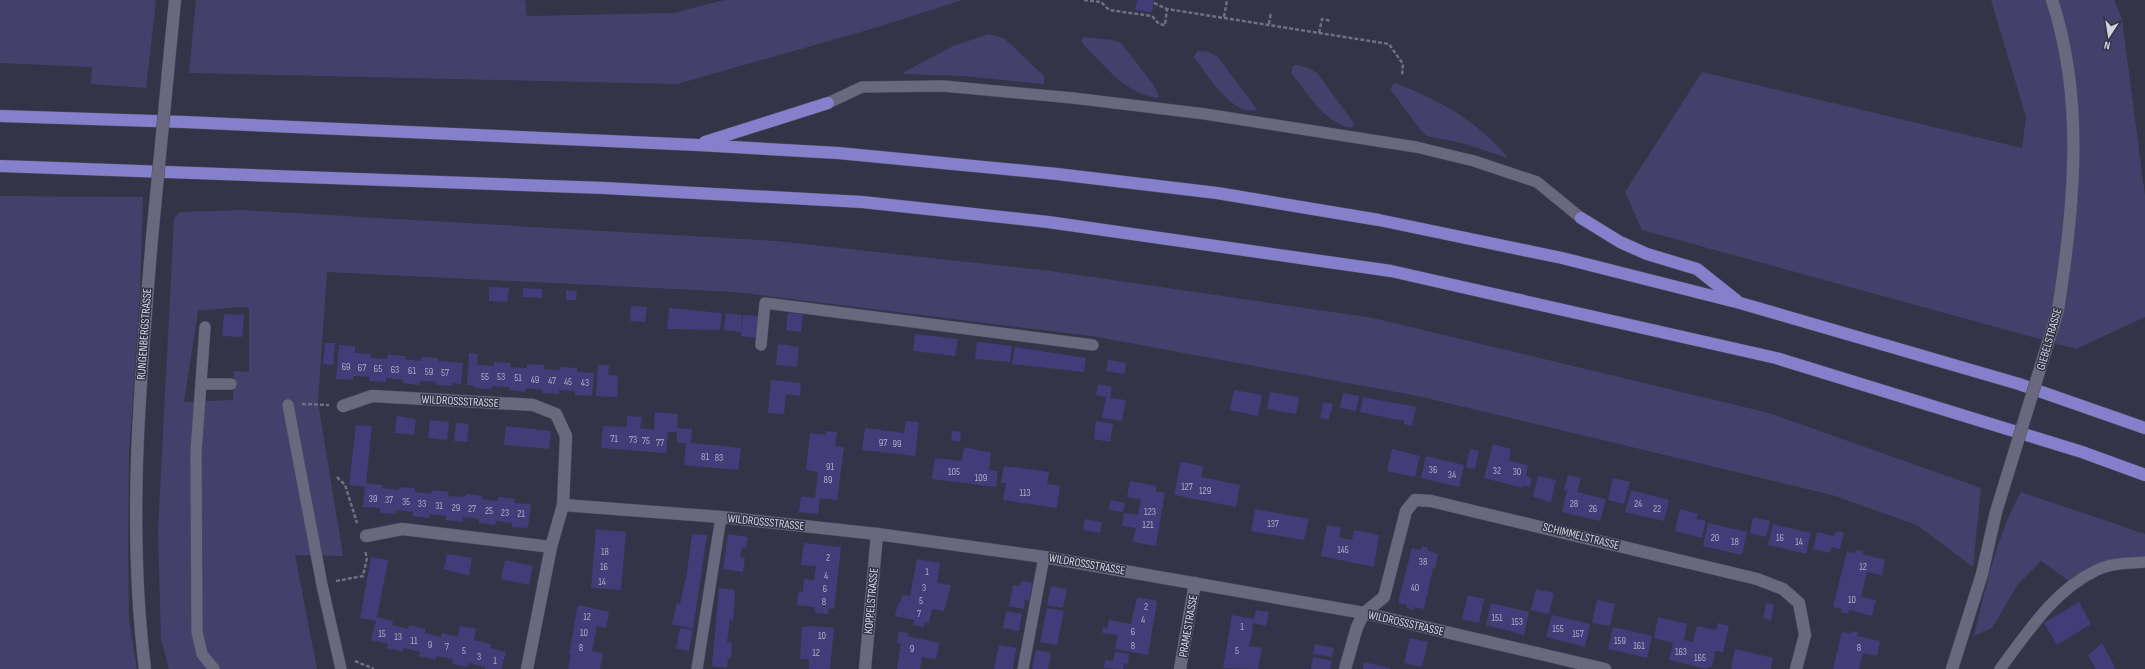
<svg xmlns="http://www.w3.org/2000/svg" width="2145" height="669" viewBox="0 0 2145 669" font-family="'Sofia Sans Condensed',sans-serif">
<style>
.green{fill:#43406b;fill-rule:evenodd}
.building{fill:#423c79}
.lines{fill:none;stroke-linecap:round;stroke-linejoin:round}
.lane-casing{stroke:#4f4f60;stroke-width:12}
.street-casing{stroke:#4f4f60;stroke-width:13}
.secondary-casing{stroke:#4f4f60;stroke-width:13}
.highway-casing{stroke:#4f4f60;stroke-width:13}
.path{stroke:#6f6f81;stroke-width:2.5;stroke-dasharray:4 2;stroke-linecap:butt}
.lane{stroke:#69687f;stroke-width:11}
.street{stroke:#69687f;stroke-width:12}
.secondary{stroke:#69687f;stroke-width:12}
.highway{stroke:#8480cc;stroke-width:12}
.street-bridge-casing{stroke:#4f4f60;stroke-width:13;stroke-linecap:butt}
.secondary-bridge-casing{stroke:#4f4f60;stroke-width:13;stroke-linecap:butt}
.street-bridge{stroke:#69687f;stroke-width:12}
.secondary-bridge{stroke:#69687f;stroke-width:12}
.labels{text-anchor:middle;stroke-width:3;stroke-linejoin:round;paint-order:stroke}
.number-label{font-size:10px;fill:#afadc6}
.street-label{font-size:12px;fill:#d3d3e0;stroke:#343448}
</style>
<rect width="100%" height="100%" fill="#343448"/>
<g class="green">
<polygon points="0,0 156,0 146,88 91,84 92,67 0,63"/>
<polygon points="196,0 525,0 527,16 674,13 724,0 962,0 878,27 677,84 189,73"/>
<polygon points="1991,0 2114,0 2122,19 2145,196 2145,317 2076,349 1642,230 1625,192 1702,72 2022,148 2026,117"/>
<polygon points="989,34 1005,39 1044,76 1044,83 1043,84 962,76 903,74 904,72 953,46"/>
<path d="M1084,37L1113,40L1121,43L1153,84L1159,96L1157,98C1125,93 1105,66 1083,44L1081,41Z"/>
<path d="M1197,51L1208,52L1217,56L1256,108V110C1232,116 1206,73 1194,57Z"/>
<path d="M1296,65L1308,68L1317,73L1354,123L1353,126L1351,128C1322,121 1309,94 1291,73L1293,66Z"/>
<path d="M1395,83C1439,100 1478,121 1508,158L1462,143L1427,136L1419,128L1391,90L1392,85Z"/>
<polygon points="0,196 143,197 140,293 129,453 128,538 129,618 137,669 0,669"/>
<path d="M241,210L776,241L1051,271L1373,318L1769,413L1981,488L1973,567L1917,525L1832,495L1418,396L1092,336L735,292L327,272L318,402L343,556L295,555L317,669H169L161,639L158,532L174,218L180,212ZM239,307L249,308V372L234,371L233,400L184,402L198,311Z"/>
<path d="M2021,492L2145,534V562L2122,564L2073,584L2041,561L2018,584L1992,628L1974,636C1986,587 1996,536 2021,492Z"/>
</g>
<g class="building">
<polygon points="1137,0 1154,0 1152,12 1135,10"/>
<polygon points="489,287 509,288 507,302 489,301"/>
<polygon points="523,288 542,289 542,298 523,297"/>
<polygon points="566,290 577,291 576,300 566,300"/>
<polygon points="631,306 647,307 645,322 630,321"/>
<polygon points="669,308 722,313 720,330 667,329"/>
<polygon points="726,313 742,315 741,332 724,330"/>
<polygon points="788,313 803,314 801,332 786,330"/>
<polygon points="224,314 244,315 242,337 222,336"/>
<polygon points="743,315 760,316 757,338 741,336"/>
<polygon points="915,334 958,339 955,356 913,351"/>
<polygon points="977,342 1012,346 1010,362 975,359"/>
<polygon points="325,343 335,343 333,365 323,364"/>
<polygon points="778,344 799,347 797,367 776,365"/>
<polygon points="339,345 355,346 355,353 371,354 371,358 387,359 388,355 405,356 405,359 421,361 422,357 438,358 438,361 463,363 461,384 452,383 452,386 436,385 436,382 420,381 420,385 403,383 403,380 386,378 386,382 369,381 370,377 353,376 353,380 336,379"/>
<polygon points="1015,347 1086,358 1084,372 1012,364"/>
<polygon points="469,353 478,354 477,365 494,366 494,362 510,363 510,367 527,368 527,364 544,365 544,369 560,370 561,367 577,368 577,372 594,373 592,396 575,395 575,391 559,390 559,394 542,393 543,390 526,388 525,392 509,390 509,387 492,386 492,389 475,388 475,386 467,385"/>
<polygon points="1108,360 1126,363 1125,374 1106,371"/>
<polygon points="598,365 609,365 608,375 618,376 617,397 596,396"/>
<polygon points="771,380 801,383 800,396 786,394 784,414 768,413"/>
<polygon points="1098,384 1112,387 1110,398 1126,400 1122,421 1102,418 1106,397 1096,395"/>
<polygon points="1234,390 1262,395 1258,416 1230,410"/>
<polygon points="1270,392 1299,397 1296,414 1267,409"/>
<polygon points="1343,393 1359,396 1356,411 1340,408"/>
<polygon points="1363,397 1416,407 1412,426 1404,424 1404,421 1360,412"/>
<polygon points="1323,402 1333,404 1329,419 1320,418"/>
<polygon points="655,412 678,414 677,428 692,429 691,443 741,448 738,470 684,465 686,443 677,443 677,432 668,432 666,453 601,448 603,426 627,427 627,416 642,417 640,428 654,430"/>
<polygon points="397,416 416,419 414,435 395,433"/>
<polygon points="430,420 449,422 447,440 428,438"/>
<polygon points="906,421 919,422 915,456 862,450 865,428 904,433"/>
<polygon points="1096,421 1113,424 1110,442 1094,439"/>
<polygon points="456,423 469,424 467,442 454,441"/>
<polygon points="356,425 372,426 366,483 383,485 382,488 399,490 399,487 415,488 415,492 431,494 432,490 449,492 448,496 465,497 466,494 482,496 482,499 498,501 498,497 515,499 514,503 531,504 528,528 512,527 512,523 496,521 495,525 479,523 479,519 463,517 463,522 446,520 446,516 429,514 429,518 412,516 413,512 397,510 396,514 380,513 380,508 363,507 365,487 349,485"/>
<polygon points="506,426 551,431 549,449 504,445"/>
<polygon points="826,431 837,432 835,446 844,447 837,500 820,498 818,514 799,512 801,496 815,498 818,472 806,470 810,433 826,435"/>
<polygon points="952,431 961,432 960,442 951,440"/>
<polygon points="1493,444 1511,449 1509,461 1528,465 1526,476 1532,478 1530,487 1524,485 1523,488 1484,478"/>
<polygon points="964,447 991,453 989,470 998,471 996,487 932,479 935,458 962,461"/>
<polygon points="1392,449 1420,456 1415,477 1387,471"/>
<polygon points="1470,449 1479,451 1475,469 1466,467"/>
<polygon points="1426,456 1464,465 1459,487 1421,478"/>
<polygon points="1181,462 1203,466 1201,477 1240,485 1236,507 1174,495"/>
<polygon points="1004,466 1049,472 1047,484 1060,486 1057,508 1003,500 1006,483 1001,483"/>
<polygon points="1568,475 1581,478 1577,492 1606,499 1600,521 1562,512 1567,490 1564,490"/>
<polygon points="1538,476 1556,480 1551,502 1533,497"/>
<polygon points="1613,478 1630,482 1624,504 1608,500"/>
<polygon points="1130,481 1156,486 1156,491 1165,493 1156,546 1133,542 1136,528 1122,526 1124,513 1138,515 1141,499 1127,497"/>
<polygon points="1631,490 1669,500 1664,521 1625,512"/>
<polygon points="1111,500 1125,503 1123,512 1109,510"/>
<polygon points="1255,509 1309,519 1304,540 1251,531"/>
<polygon points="1680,509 1698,514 1696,519 1706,521 1702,538 1675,531"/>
<polygon points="1753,517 1770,521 1766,537 1750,533"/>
<polygon points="1085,519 1102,522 1100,533 1083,530"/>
<polygon points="1708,523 1747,532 1742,555 1703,546"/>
<polygon points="1773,524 1811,533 1806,554 1768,545"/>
<polygon points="1327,525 1341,528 1339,537 1352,540 1354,530 1379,535 1374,567 1321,556"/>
<polygon points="596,529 626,532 621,590 591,588"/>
<polygon points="1836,531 1844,533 1840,549 1832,547 1830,553 1813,549 1817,532 1834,536"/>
<polygon points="692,534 707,535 693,629 672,624 677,603 680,604 687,572"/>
<polygon points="728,534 748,537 746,548 742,547 740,557 745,558 743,572 723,569"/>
<polygon points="804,543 841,547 834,609 828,608 828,614 815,613 815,607 797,605 799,591 803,592 804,579 814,580 816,566 801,565"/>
<polygon points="1422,546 1428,548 1428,551 1438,554 1435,569 1433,568 1424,609 1414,607 1413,610 1407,608 1407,605 1398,603 1412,548 1421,550"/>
<polygon points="1856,550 1863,551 1862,554 1885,560 1882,575 1867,572 1861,597 1876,600 1872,616 1849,610 1848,614 1841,612 1842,609 1833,607 1847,551 1855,553"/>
<polygon points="447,554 472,558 469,576 444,569"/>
<polygon points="371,557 388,560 377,617 393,621 392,625 408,629 409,625 425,629 425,633 441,637 442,633 458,637 460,626 476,629 474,640 491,644 490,648 506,652 501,669 485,669 485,667 469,663 468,667 452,664 453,659 437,656 435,660 419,656 420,652 404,648 403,652 387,648 388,644 371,640 376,621 360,618"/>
<polygon points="917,559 940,563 937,583 951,585 944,611 932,609 929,623 925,622 924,627 913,625 914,620 895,616 898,603 900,603 902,595 910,596"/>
<polygon points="505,560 533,566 529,585 501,579"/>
<polygon points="1021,581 1032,583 1029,601 1025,600 1024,609 1009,606 1013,585 1020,586"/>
<polygon points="1051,586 1067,589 1063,608 1047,605"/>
<polygon points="719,588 735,590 734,610 733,621 730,620 727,642 732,643 731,658 728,658 727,668 712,666"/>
<polygon points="1536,589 1554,593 1549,614 1531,610"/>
<polygon points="1468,595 1484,599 1479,623 1462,619"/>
<polygon points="1137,597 1157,601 1148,655 1115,649 1118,635 1102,633 1103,627 1107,628 1109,620 1131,624"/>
<polygon points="1597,600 1615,604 1610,626 1592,623"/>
<polygon points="2079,602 2091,624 2057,645 2044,623"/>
<polygon points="1491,603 1529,612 1524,635 1486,625"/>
<polygon points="1766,603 1774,605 1771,620 1763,618"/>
<polygon points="578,605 609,612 606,628 597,626 592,651 603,653 600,669 568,669 571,655 569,654"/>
<polygon points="1047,608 1064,611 1057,645 1040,642"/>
<polygon points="1256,610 1269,612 1266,626 1253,623 1252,633 1249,646 1262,648 1258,669 1223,668 1232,615 1254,619"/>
<polygon points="1006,611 1022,614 1019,631 1003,628"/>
<polygon points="1552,615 1590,624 1585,647 1546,637"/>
<polygon points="1658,617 1687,624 1684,640 1693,642 1697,626 1716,630 1718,623 1729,626 1723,652 1715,651 1712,667 1708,667 1707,669 1669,660 1673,643 1654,638"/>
<polygon points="811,626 834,628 830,669 809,669 809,659 800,659 802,627"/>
<polygon points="1613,627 1652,636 1647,658 1608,649"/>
<polygon points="680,628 693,630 689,651 676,649"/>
<polygon points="1851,631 1858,632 1857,636 1880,641 1877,656 1863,653 1859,669 1833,669 1842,632 1851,634"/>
<polygon points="899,632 908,633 907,636 939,643 936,659 922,657 920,669 897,669 901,644 897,643"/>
<polygon points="1410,638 1428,642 1422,667 1404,663"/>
<polygon points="2102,643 2116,669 2096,669 2088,655"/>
<polygon points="1315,644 1334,648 1332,657 1313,654"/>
<polygon points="999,645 1016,648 1013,669 994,669"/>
<polygon points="1735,649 1773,658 1771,669 1731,669"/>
<polygon points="1036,650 1051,653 1048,669 1032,669"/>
<polygon points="1115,652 1129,654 1128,664 1124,663 1123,669 1104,668 1105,660 1113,661"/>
<polygon points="1313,657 1332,661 1330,669 1311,669"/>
<polygon points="1364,662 1390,668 1390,669 1363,669"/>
</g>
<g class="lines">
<defs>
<g id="lane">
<polyline points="828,103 862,87 943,86 1073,98 1205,114 1416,147 1474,161 1537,182 1581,218"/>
<polyline points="205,327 196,452 197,632 202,654 214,669"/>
<polyline points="761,345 765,303 1093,345"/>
<polyline points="201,384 231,384"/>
<polyline points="288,405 322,585 341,669"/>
<polyline points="697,669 721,517"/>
<polyline points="1023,669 1044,557"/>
<path d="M2000,669C2028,632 2054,590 2097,570C2111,563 2130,563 2145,562"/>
</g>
<g id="street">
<path d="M2052,0C2085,100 2074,208 2058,310"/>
<polyline points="343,406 372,396 533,405 556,414 566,436 563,505"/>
<polyline points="366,536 402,529 551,547"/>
<polyline points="527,669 551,547 563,505 721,517 877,534 1044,557 1364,613 1605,669"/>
<polyline points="865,669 877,534"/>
<polyline points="1180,669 1195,583"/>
<polyline points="1345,669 1357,627 1364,613 1384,597 1406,511 1415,500 1431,501 1757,579 1783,589 1799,603 1805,635 1796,669"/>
<polyline points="1952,669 1982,574 1996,512"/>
</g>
<g id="secondary">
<polyline points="168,72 175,0"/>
<path d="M145,669C127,526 140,382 152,238"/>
</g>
<g id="highway">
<polyline points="0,116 184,122 698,145 838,153 1057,174 1217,193 1379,220 1562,258 1740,303 2019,384 2145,428"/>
<polyline points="705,142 828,103"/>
<polyline points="0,166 604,188 862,202 1048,222 1391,271 1776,358 2082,452 2145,475"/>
<polyline points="1581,218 1620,242 1647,254 1697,269 1736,300"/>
</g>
</defs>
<use href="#lane" class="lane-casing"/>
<use href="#street" class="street-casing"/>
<use href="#secondary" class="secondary-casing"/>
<use href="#highway" class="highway-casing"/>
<g class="path">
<polyline points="1084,0 1101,2 1109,10 1152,16 1159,24 1165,25 1167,9"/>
<polyline points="1154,3 1167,9 1389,44 1403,64 1402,75"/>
<polyline points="1224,17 1227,0"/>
<polyline points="1269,24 1271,12"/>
<polyline points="1319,33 1322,19 1331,21"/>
<polyline points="302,404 329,405"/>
<polyline points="337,477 345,485 357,523"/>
<polyline points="336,581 363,576 367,558 365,551"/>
<polyline points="355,661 374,669"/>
</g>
<use href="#lane" class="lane"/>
<use href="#street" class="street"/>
<use href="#secondary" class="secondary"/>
<use href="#highway" class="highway"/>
<defs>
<polyline id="street-bridge" points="1996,512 2058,310"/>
<polyline id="secondary-bridge" points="152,238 168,72"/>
</defs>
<use href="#street-bridge" class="street-bridge-casing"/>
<use href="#secondary-bridge" class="secondary-bridge-casing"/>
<use href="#street-bridge" class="street-bridge"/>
<use href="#secondary-bridge" class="secondary-bridge"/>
</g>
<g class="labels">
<g class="number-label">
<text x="346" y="370">69</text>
<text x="362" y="371">67</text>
<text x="378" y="372">65</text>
<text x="395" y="373">63</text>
<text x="412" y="374">61</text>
<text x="429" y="375">59</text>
<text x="445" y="376">57</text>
<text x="485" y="380">55</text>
<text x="501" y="380">53</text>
<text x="518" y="381">51</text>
<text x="535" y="383">49</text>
<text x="552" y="384">47</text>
<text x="568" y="385">45</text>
<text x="585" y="386">43</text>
<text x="614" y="442">71</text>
<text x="633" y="443">73</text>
<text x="646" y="444">75</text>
<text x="660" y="446">77</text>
<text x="883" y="446">97</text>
<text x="897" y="447">99</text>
<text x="705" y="460">81</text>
<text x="719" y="461">83</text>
<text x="830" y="470">91</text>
<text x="1433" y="473">36</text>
<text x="1497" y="474">32</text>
<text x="954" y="475">105</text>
<text x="1517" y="475">30</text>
<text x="1452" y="478">34</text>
<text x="981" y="481">109</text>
<text x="828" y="483">89</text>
<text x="1187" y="490">127</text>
<text x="1205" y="494">129</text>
<text x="1025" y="496">113</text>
<text x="373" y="502">39</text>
<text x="389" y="503">37</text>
<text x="406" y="505">35</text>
<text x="422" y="507">33</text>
<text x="1574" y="507">28</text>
<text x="1638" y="507">24</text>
<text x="439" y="509">31</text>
<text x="456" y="511">29</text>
<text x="472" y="512">27</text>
<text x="1593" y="512">26</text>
<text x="1657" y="512">22</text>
<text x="489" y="514">25</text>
<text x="1150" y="515">123</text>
<text x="505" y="516">23</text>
<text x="521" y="517">21</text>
<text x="1273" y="527">137</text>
<text x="1148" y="528">121</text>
<text x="1715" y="541">20</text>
<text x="1780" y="541">16</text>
<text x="1735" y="545">18</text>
<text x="1799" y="545">14</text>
<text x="1343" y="553">145</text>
<text x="605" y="555">18</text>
<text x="828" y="561">2</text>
<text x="1423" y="565">38</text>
<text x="604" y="570">16</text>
<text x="1863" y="570">12</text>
<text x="927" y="575">1</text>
<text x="826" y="579">4</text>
<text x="602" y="585">14</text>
<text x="924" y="591">3</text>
<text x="1415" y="591">40</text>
<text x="825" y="592">6</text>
<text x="1852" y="603">10</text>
<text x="921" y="604">5</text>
<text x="824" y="605">8</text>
<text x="1146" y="610">2</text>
<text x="919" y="617">7</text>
<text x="587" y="620">12</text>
<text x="1497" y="621">151</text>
<text x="1143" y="623">4</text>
<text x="1517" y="625">153</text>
<text x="1242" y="630">1</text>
<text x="1558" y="632">155</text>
<text x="1133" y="635">6</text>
<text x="584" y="636">10</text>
<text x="382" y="637">15</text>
<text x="1578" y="637">157</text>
<text x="822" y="639">10</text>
<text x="398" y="640">13</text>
<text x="414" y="644">11</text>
<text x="1620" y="644">159</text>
<text x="430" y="648">9</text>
<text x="1133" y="649">8</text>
<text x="1639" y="649">161</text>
<text x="447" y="650">7</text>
<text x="581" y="651">8</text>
<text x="1859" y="651">8</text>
<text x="912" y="652">9</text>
<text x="464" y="654">5</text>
<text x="1237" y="654">5</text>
<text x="1681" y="655">163</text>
<text x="816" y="656">12</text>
<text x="479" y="660">3</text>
<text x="1700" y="661">165</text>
<text x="495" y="664">1</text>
</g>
<g class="street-label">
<text transform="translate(144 334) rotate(-86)" y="4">RUNGENBERGSTRASSE</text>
<text transform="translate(2049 339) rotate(-74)" y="4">GIEBELSTRASSE</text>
<text transform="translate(460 401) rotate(3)" y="4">WILDROSSSTRASSE</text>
<text transform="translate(766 522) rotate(6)" y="4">WILDROSSSTRASSE</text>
<text transform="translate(1581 536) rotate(14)" y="4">SCHIMMELSTRASSE</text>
<text transform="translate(1087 564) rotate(10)" y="4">WILDROSSSTRASSE</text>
<text transform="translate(871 601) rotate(-85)" y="4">KOPPELSTRASSE</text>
<text transform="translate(1406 623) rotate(13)" y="4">WILDROSSSTRASSE</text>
<text transform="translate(1188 626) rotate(-80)" y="4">PRAMESTRASSE</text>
</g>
</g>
<g transform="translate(2109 36) rotate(192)" stroke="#343448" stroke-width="3" paint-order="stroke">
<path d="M0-3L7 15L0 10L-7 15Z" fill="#d3d3e0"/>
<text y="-6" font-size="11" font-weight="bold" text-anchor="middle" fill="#d3d3e0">N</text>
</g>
</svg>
